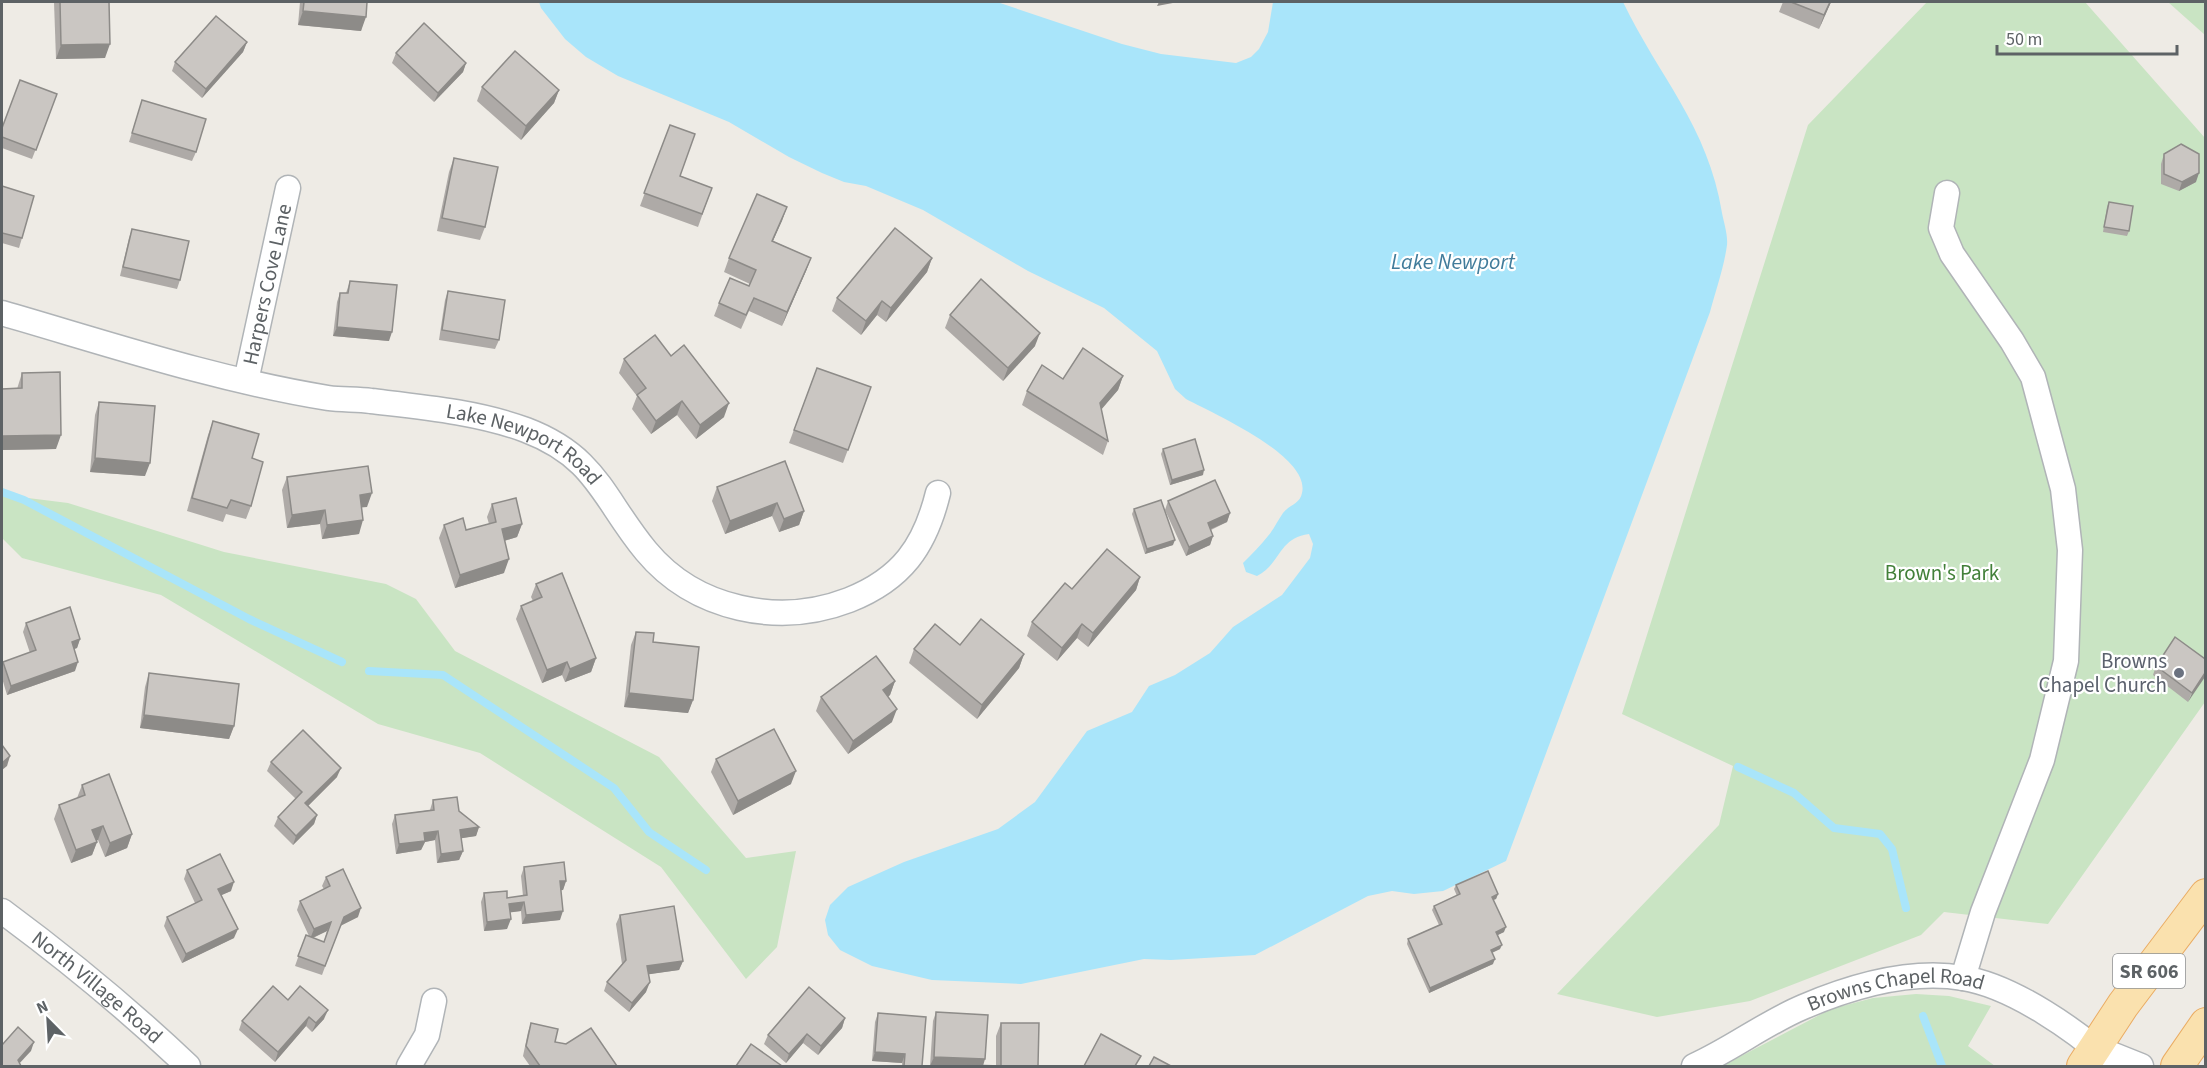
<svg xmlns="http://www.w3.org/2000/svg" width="2207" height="1068" viewBox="0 0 2207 1068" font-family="'Source Sans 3',sans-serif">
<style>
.green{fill:#c9e4c3}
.water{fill:#a9e5fa}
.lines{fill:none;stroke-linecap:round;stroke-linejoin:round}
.stream{stroke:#a9e5fa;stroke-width:8}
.minor-casing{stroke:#b0b4b7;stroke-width:27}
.major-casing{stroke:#eaac63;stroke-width:34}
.minor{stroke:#fff;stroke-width:24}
.major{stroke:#fae1ae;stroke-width:32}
.wall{fill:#aeaaa7;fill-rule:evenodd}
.shaded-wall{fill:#8d8b88}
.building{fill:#cac6c2;stroke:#8d8b88;stroke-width:1.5}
.worship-dot{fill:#6b7280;stroke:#fff;stroke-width:2}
.labels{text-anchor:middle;stroke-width:4.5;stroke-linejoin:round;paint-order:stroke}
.shield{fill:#fff;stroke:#8e9193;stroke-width:1.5}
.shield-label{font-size:20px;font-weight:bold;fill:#5d6265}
.street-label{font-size:21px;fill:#5d6265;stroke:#fff}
.park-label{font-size:21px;fill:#428039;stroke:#fff}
.worship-label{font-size:21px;fill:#5b616d;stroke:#fff;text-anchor:end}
.water-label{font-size:22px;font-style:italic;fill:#417c9b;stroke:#fff}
</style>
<rect width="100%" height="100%" fill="#eeebe5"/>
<g class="green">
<polygon points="1927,2 2085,2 2205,138 2205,702 2048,924 1944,912 1921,935 1750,1001 1657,1017 1557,994 1719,825 1733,766 1622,714 1808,125"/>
<polygon points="2168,2 2205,2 2205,35"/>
<polygon points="4,495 68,503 224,552 386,584 416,599 455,651 659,757 746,858 796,851 777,947 746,979 661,867 480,753 378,724 161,595 22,558 2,538 2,496"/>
<polygon points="1916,994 1949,996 1991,1006 1968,1046 1995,1066 1722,1066 1831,1009 1873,998"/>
</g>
<path class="water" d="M539,2H997L1122,44L1161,54L1236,63L1251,57L1259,49L1268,32L1273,2H1623C1659,77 1708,126 1722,213C1724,223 1728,235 1727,245C1724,267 1716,290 1710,312L1506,861L1443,891L1414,894L1392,891L1368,896L1255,955L1171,960L1144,959L1021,984L932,980L872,966L840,950L828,935L825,920L830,905L848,887L904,862L998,829L1035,802L1087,731L1132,712L1149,686L1175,675L1210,653L1233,627L1282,595L1310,558L1313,544L1309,534C1278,538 1281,564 1257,576L1246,572L1243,563C1252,554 1261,545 1268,536C1274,529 1278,520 1283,513C1289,505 1300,504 1302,493C1311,456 1212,413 1186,399L1175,389L1157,351L1104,308L1028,271L923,210L866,186L844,182L822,173L789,157L729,122L618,76L586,57L565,39L541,8Z"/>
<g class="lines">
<g class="stream">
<polyline points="2,492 24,500 249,619 342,662"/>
<polyline points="369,671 443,675 614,788 649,832 706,870"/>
<polyline points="1738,767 1794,793 1834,828 1880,834 1892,849 1906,908"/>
<polyline points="1923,1016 1942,1066"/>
</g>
<defs>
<g id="minor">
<polyline points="1947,193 1941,228 1952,254 2012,341 2033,377 2063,489 2070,550 2066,661 2042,760 1983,912 1963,978"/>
<path id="s1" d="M2,313C109,344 217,380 328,398C342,400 357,399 371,401C422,407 478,412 526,430C597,457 603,499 646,551C695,610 779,627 849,600C902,579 925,546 938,493"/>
<path id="s2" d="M246,381L288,188"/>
<path id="s3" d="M2,911C67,959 129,1010 188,1066"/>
<polyline points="2101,1050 2141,1066"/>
<polyline points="409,1066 427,1035 434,1001"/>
<path id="s4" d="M1694,1066C1732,1049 1765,1023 1803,1007C1850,987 1910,969 1963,978C2013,986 2079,1032 2115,1066"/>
</g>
<g id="major">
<polyline points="2083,1066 2123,1005 2206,895"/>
<polyline points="2177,1066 2206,1024"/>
</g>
</defs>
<use href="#minor" class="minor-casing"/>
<use href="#major" class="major-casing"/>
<use href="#minor" class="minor"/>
<use href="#major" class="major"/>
</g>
<g class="wall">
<polygon points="54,2 109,2 105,58 56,59"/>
<polygon points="300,2 367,2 361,31 298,25"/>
<polygon points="1783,2 1831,2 1819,29 1779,12"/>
<polygon points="247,42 243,52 202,98 172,71 175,62"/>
<polygon points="396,53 466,63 463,72 434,102 392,63"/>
<polygon points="482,87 559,90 554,103 521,140 477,101"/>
<polygon points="57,94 32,159 2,148 2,128"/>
<polygon points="142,100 196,152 192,161 129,142"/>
<polygon points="670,125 680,176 712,188 698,227 640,206"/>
<polygon points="2164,154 2196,182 2179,191 2161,184 2161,164"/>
<polygon points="454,158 485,227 480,240 437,231 449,172"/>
<polygon points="2,186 22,238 19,248 2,243"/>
<polygon points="2109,202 2129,231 2127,236 2103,232 2107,207"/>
<polygon points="787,207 773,241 811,258 806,271 782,326 749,311 741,329 714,316 719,303 749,286 750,284 724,272 729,258"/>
<polygon points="132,229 180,280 177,289 120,276 129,238"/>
<polygon points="932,258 927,272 886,322 877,315 861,335 832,311 837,298"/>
<polygon points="350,281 389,341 333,336 337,302 340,293 346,293"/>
<polygon points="448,291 499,340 495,349 439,340 445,300"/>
<polygon points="950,315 1035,346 1003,381 945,328"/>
<polygon points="671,356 724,417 696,439 677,415 651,434 632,409 637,396 619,373 624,359"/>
<polygon points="817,368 871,387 843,463 789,443"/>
<polygon points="22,373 56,449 2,450 2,389 17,389"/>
<polygon points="1123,376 1118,390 1101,409 1108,441 1103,455 1022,405 1027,391 1063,379"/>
<polygon points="99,402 145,476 90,472 95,415"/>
<polygon points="213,421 252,458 251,506 246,519 226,514 223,522 187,511 208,435"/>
<polygon points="1163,449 1203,475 1170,485 1161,454"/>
<polygon points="785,461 804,511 799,525 779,532 772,516 725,534 712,501 717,487"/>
<polygon points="287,477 367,507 362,507 359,534 322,539 320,524 287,528 282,490"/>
<polygon points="1168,501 1230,513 1227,522 1211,530 1213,536 1210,545 1186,556 1165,510"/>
<polygon points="492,504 522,524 517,537 504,541 504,573 455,588 439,538 444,525 466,530 489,524 487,517"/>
<polygon points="1134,509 1173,545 1145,554 1132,514"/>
<polygon points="1140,577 1136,590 1088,647 1077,638 1057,661 1027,636 1032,622 1072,589"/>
<polygon points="536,584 596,658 591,672 565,682 562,675 542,683 516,619 521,606 533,601 531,597"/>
<polygon points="26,623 80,639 77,648 74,649 75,671 7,695 2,678 2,665 3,662 30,653 23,632"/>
<polygon points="636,632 653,642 693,700 688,713 624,707 631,645"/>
<polygon points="960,645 1024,654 1019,668 977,719 909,663 914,649"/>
<polygon points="2205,659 2188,702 2153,675 2156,666"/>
<polygon points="149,673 234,726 229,739 140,728 145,687"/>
<polygon points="895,681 890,695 888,697 892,722 848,754 816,711 821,697"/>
<polygon points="716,759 791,784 733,815 711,772"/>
<polygon points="271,762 337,777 308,806 317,815 314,824 293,845 274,826 278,817 296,799 267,771"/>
<polygon points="82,785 132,834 127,848 105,857 98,840 96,841 97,842 92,855 71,863 54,819 59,805 77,798"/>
<polygon points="433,800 459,811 479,827 476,836 461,838 463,851 459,860 437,863 435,840 425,842 421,850 396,854 392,824 395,815 430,810"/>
<polygon points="524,867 566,881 563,890 561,890 560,920 522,924 521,911 510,912 507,929 484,931 481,902 484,893 507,898 523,896 521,876"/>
<polygon points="187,870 231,891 221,895 234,938 182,963 164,926 167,917 195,903 184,879"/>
<path d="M326,877L358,917L340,926L322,975L295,966L306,935L309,936L297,910L300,901L324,889L322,886ZM327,931L324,942L313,938Z"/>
<polygon points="1456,885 1498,894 1496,899 1493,900 1504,932 1497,935 1500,949 1492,953 1493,964 1429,993 1407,944 1408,939 1439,925 1432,910 1434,906 1457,896 1454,889"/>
<polygon points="620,915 683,961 679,970 649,974 646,992 629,1012 604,991 607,982 622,964 616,924"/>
<polygon points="288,1000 324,1019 312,1032 306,1026 275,1062 239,1030 242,1021"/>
<polygon points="936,1012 983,1065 996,1066 996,1036 1001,1023 1038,1066 930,1066 933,1021"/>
<polygon points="878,1013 922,1066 902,1066 902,1063 872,1061 875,1022"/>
<polygon points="845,1018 842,1028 818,1055 803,1043 786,1063 764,1044 768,1035"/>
<polygon points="531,1023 555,1042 617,1066 530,1066 523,1056 528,1032"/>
</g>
<g class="shaded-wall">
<polygon points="1159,2 1178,2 1157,6"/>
<polygon points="1830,2 1831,2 1819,29 1824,15"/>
<polygon points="303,11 366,17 361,31 298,25"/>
<polygon points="247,42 243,52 202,98 206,89"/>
<polygon points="110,44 105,58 56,59 61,45"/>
<polygon points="466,63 463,72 434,102 438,93"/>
<polygon points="559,90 554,103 521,140 526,126"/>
<polygon points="2199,173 2196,182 2179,191 2182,182"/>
<polygon points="787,207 782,221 767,254 772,241"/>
<polygon points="811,258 806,271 782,326 787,312"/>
<polygon points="932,258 927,272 886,322 891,308"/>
<polygon points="882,301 877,315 861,335 866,321"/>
<polygon points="337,327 392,332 389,341 333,336"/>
<polygon points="1040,333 1035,346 1003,381 1008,368"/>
<polygon points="1123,376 1118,390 1095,417 1100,403"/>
<polygon points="682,401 677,415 651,434 656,421"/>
<polygon points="729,403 724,417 696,439 700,425"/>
<polygon points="61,435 56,449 2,450 2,436"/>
<polygon points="95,458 150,463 145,476 90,472"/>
<polygon points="1204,470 1203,475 1170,485 1172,480"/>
<polygon points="372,493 367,507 355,508 360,495"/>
<polygon points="777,503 772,516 725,534 730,521"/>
<polygon points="325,510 320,524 287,528 292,515"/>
<polygon points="804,511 799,525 779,532 784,519"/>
<polygon points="1230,513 1227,522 1204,532 1208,523"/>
<polygon points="363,520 359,534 322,539 327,525"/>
<polygon points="522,524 517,537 497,543 502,529"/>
<polygon points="1213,536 1210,545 1186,556 1189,547"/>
<polygon points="1175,540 1173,545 1145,554 1147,549"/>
<polygon points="509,559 504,573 455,588 460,575"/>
<polygon points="1140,577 1136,590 1088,647 1093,633"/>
<polygon points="1082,624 1077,638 1057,661 1062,648"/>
<polygon points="80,639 77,648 68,651 72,642"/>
<polygon points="1024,654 1019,668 977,719 982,705"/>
<polygon points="596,658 591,672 565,682 570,669"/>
<polygon points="78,662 75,671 7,695 11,686"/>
<polygon points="567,662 562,675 542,683 547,670"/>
<polygon points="2205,673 2205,677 2188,702 2192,693"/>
<polygon points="895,681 890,695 878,704 883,690"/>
<polygon points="629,693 693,700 688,713 624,707"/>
<polygon points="897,709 892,722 848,754 853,741"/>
<polygon points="144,715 234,726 229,739 140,728"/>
<polygon points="10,756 7,766 2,770 2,763"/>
<polygon points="341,768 337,777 302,812 305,803"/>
<polygon points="796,771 791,784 733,815 738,801"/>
<polygon points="317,815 314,824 293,845 296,836"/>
<polygon points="103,826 98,840 87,844 92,830"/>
<polygon points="479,827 476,836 457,839 460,830"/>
<polygon points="438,831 435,840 425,842 421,850 396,854 399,844 424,833"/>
<polygon points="132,834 127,848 105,857 110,843"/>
<polygon points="97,842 92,855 71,863 76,850"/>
<polygon points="463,851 459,860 437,863 441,854"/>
<polygon points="560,881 566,881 563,890 556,891"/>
<polygon points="234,882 231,891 215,898 218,889"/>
<polygon points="1498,894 1496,899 1490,901 1492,897"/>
<polygon points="524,902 521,911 505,913 509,904"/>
<polygon points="361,908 358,917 340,926 344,917"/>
<polygon points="563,911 560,920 522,924 526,915"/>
<polygon points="511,919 507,929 484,931 487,922"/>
<polygon points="331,922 327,931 310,939 314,929"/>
<polygon points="1506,927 1504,932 1494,937 1496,932"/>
<polygon points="238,929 234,938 182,963 186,954"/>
<polygon points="1502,945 1500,949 1489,954 1491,950"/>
<polygon points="1495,959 1493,964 1429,993 1430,988"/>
<polygon points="683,961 679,970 644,975 647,966"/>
<polygon points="650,982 646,992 629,1012 632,1003"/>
<polygon points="328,1010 324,1019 312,1032 316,1023"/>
<polygon points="309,1017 306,1026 275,1062 278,1052"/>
<polygon points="845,1018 842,1028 818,1055 821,1046"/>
<polygon points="807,1034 803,1043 786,1063 789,1054"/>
<polygon points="34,1042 31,1051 17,1066 18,1060"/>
<polygon points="875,1052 905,1054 902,1063 872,1061"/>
<polygon points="934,1057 985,1059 983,1066 968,1065 967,1066 930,1066"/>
</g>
<g class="building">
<polygon points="60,2 109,2 110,44 61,45"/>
<polygon points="304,2 367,2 366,17 303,11"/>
<polygon points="1791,2 1830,2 1824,15"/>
<polygon points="216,16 247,42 206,89 175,62"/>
<polygon points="424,23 466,63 438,93 396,53"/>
<polygon points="515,51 559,90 526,126 482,87"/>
<polygon points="20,80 57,94 36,150 2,137 2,128"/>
<polygon points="142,100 206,119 196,152 132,133"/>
<polygon points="670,125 695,134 680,176 712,188 702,214 644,193"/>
<polygon points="2181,144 2199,154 2199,173 2182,182 2164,174 2164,154"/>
<polygon points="454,158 498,167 485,227 442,218"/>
<polygon points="2,186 34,196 22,238 2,233"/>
<polygon points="757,194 787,207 772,241 811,258 787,312 754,298 746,315 719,303 730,278 749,286 756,270 729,258"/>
<polygon points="2109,202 2133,206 2129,231 2104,227"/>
<polygon points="895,228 932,258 891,308 882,301 866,321 837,298"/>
<polygon points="132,229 189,241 180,280 123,267"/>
<polygon points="981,279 1040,333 1008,368 950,315"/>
<polygon points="350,281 397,285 392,332 337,327 340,293 348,293"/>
<polygon points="448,291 505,300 499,340 442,330"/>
<polygon points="655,335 671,356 684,345 729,403 700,425 682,401 656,421 637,395 646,388 624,359"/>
<polygon points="1083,348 1123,376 1100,403 1108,441 1027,391 1042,365 1063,379"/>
<polygon points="817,368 871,387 848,450 794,430"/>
<polygon points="60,372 61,435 2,436 2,389 22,388 22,373"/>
<polygon points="99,402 155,406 150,463 95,458"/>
<polygon points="213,421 259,434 252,458 263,462 251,506 231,500 227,508 192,498"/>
<polygon points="1195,439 1204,470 1172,480 1163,449"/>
<polygon points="785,461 804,511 784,519 777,503 730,521 717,487"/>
<polygon points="368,466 372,493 360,495 363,520 327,525 325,510 292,515 287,477"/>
<polygon points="1215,480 1230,513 1208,523 1213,536 1189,547 1168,501"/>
<polygon points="516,498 522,524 502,529 509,559 460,575 444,525 463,518 466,530 496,522 492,504"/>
<polygon points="1161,500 1175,540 1147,549 1134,509"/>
<polygon points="1107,549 1140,577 1093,633 1082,624 1062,648 1032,622 1065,583 1072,589"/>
<polygon points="562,573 596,658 570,669 567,662 547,670 521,606 542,597 536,584"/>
<polygon points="70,607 80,639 72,642 78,662 11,686 3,662 36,650 26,623"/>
<polygon points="981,619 1024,654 982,705 914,649 935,624 960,645"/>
<polygon points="636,632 654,633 653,642 699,647 693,700 629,693"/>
<polygon points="2175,637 2205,659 2205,673 2192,693 2156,666"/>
<polygon points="876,656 895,681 883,690 897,709 853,741 821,697"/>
<polygon points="149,673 239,684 234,726 144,715"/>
<polygon points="774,729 796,771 738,801 716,759"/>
<polygon points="303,730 341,768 305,803 317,815 296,836 278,817 302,792 271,762"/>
<polygon points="2,745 10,756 2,763"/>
<polygon points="109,774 132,834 110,843 103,826 92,830 97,842 76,850 59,805 85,795 82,785"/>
<polygon points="457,797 459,811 479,827 460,830 463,851 441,854 438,831 424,833 425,841 399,844 395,815 434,810 433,800"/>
<polygon points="220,854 234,882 218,889 238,929 186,954 167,917 202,900 187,870"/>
<polygon points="564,862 566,881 560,881 563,911 526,915 524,902 509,904 511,919 487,922 484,893 507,891 507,898 527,895 524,867"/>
<polygon points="343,869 361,908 344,917 325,966 298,956 306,935 324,942 331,922 314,929 300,901 330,886 326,877"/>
<polygon points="1488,871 1498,894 1492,897 1506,927 1496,932 1502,945 1491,950 1495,959 1430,988 1408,939 1442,924 1434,906 1460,894 1456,885"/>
<polygon points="674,906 683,961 647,966 650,982 632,1003 607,982 626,960 620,915"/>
<polygon points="273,986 288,1000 300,986 328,1010 316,1023 309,1017 278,1052 242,1021"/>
<polygon points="809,987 845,1018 821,1046 807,1034 789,1054 768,1035"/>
<polygon points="936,1012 988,1015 985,1059 934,1057"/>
<polygon points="878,1013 926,1017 922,1066 904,1066 905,1054 875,1052"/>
<polygon points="531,1023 558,1029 555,1042 566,1044 591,1028 617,1066 540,1066 526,1046"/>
<polygon points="1001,1023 1039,1023 1038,1066 968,1066 968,1065 1001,1066"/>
<polygon points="18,1027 34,1042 18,1060 21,1066 2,1066 2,1045"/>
<polygon points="1101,1034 1141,1056 1135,1066 1084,1066"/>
<polygon points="751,1044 782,1066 736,1066"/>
<polygon points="1154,1057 1171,1066 1149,1066"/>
</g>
<circle class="worship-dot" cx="2179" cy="673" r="6"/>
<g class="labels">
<rect class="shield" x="2113" y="954" width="72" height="34" rx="4.5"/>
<g class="shield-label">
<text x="2149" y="978">SR 606</text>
</g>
<g class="street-label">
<text dy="7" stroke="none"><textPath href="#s2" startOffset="99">Harpers Cove Lane</textPath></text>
<text dy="7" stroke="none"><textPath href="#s1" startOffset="542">Lake Newport Road</textPath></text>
<text dy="7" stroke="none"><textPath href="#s3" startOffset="122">North Village Road</textPath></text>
<text dy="7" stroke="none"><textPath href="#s4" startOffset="220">Browns Chapel Road</textPath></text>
</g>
<g class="park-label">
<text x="1942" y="580">Brown's Park</text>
</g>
<g class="worship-label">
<text x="2167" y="668">Browns<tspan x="2167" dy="24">Chapel Church</tspan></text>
</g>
<g class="water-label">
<text x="1453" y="269">Lake Newport</text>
</g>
</g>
<rect width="2207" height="1068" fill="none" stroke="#5d6265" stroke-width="6"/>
<g transform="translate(48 1020) rotate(336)" stroke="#ffffff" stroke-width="4.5" paint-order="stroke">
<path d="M0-4.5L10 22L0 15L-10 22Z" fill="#5d6265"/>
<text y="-9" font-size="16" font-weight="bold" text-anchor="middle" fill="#5d6265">N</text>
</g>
<path d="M1997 45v9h180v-9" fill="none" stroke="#5d6265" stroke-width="3"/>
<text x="2006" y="45" font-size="18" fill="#5d6265" stroke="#ffffff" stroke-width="4.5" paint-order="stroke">50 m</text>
</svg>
